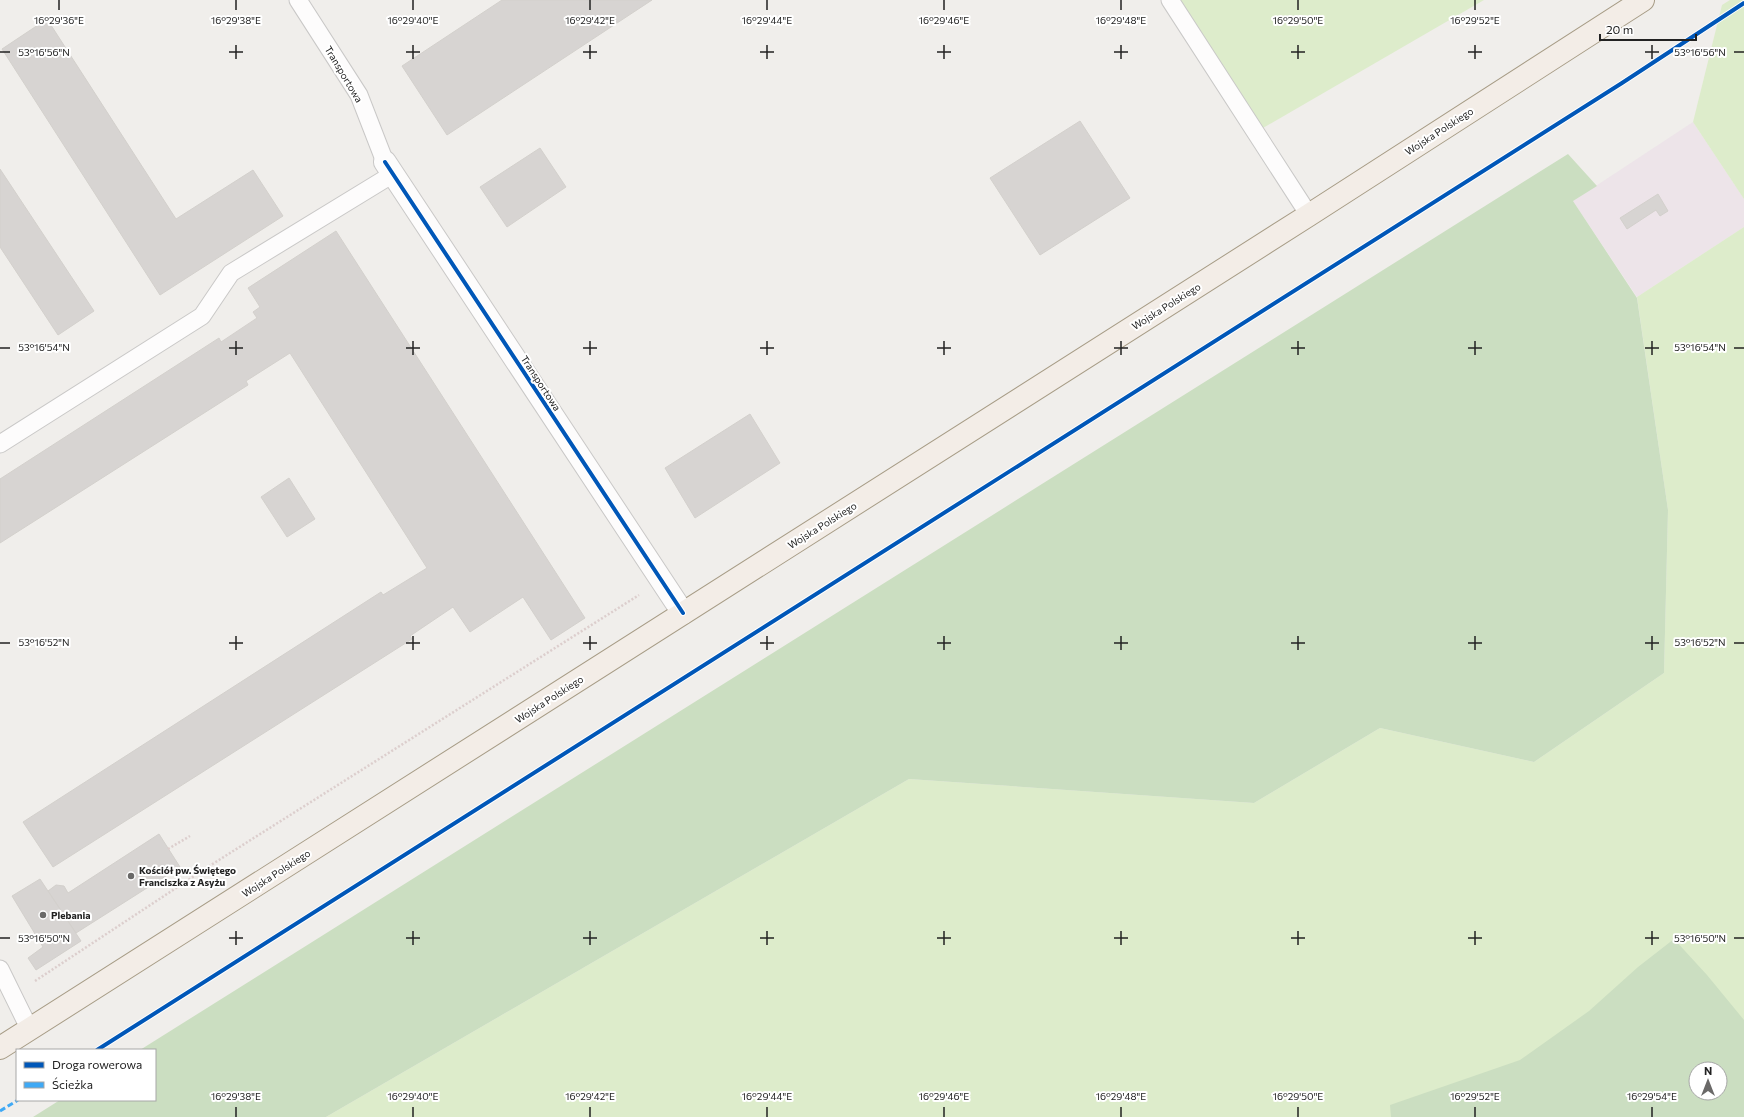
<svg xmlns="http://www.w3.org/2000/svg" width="1744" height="1117" viewBox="0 0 1744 1117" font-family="Commissioner,sans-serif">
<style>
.industrial{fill:#ede4e9}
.grass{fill:#ddeccb;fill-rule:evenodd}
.forest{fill:#cbdec1;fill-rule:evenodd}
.building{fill:#d7d4d2;stroke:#d3d0cc}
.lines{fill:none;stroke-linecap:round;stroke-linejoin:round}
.service-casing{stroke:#c9c8c7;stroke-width:19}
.minor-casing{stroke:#c9c8c7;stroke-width:24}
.primary-casing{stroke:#a79c86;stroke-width:24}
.path{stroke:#dccecd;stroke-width:2.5;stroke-dasharray:2 2;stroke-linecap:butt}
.service{stroke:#fdfcfc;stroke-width:17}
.minor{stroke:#fdfcfc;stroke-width:22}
.primary{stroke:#f3ede7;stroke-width:22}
.quiet{stroke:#3fa9f5;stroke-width:3;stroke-dasharray:6 3;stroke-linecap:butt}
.cycleway-casing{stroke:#fff;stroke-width:6}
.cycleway{stroke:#0057b8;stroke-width:4}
.ticks{fill:none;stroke:#222;stroke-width:1.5}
.poi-dot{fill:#6a6968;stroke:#fff;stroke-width:1.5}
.labels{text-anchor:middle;stroke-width:4;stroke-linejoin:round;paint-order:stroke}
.street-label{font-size:10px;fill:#222;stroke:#fff}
.poi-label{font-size:10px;font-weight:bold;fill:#222;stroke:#fff;text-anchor:start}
.ticks-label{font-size:10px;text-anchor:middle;fill:#222;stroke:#fff;stroke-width:4;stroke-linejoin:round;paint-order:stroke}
</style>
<rect width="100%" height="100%" fill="#f0eeeb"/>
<polygon class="industrial" points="1693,122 1744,199 1744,227 1637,297 1573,201"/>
<g class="grass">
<polygon points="1172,0 1484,0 1256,132"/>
<polygon points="1730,0 1744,0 1744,199 1693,122 1722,5"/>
<path d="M1744,227V1117H326L909,779L1254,803L1380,728L1534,762L1664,673L1668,510L1637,297ZM1696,1069H1720V1093H1696Z"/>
</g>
<g class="forest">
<polygon points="1568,154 1597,186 1573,201 1637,298 1668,510 1664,673 1534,762 1380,728 1254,803 909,779 326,1117 33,1117 60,1100 155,1100 155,1050 140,1050"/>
<path d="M1674,939L1707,975L1744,1020V1117H1391L1390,1105L1520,1060L1589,1011L1638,967ZM1696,1069H1720V1093H1696Z"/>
</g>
<g class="building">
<polygon points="502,0 652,0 447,135 402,66"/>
<polygon points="47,19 176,219 253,170 283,216 160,295 2,49"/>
<polygon points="1080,121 1130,198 1040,255 990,178"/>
<polygon points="540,148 566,187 507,227 480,187"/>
<polygon points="0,169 94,311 58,335 0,247"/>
<polygon points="1658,194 1668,211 1660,216 1656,210 1627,229 1620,218"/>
<polygon points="336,231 585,618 551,640 523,597 470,632 453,607 410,636 412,639 53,867 23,822 381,592 383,595 427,568 290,353 246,381 248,385 0,543 0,479 219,338 221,342 257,318 253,312 260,307 248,288"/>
<polygon points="750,414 780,463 695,518 665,468"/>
<polygon points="289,478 315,519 287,537 261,497"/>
<polygon points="159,834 180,867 76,933 48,891 56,885 64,886 68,893"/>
<polygon points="40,879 81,941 36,970 28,958 43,947 12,896"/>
</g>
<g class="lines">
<defs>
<g id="service">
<polyline points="298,0 359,95 385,162"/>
<polyline points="1170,0 1309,215"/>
<polyline points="0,444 202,316 231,273 393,174"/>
<polyline points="0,969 30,1030"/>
</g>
<polyline id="minor" points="385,162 683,613"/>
<polyline id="primary" points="0,1048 1309,215 1643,0"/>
</defs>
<use href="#service" class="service-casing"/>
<use href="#minor" class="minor-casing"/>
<use href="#primary" class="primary-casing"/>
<g class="path">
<polyline points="168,849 190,836"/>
<polyline points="35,981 211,865 639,595"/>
</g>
<use href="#service" class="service"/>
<use href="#minor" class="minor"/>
<use href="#primary" class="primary"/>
<polyline class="quiet" points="0,1111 18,1100"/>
<defs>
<g id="cycleway">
<polyline points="385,162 683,613"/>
<polyline points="97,1050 1622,83 1744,3"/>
</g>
</defs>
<use href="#cycleway" class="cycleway-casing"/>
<use href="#cycleway" class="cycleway"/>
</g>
<path class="ticks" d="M59,0V10M236,0V10M413,0V10M590,0V10M767,0V10M944,0V10M1121,0V10M1298,0V10M1475,0V10M236,45V59M413,45V59M590,45V59M767,45V59M944,45V59M1121,45V59M1298,45V59M1475,45V59M1652,45V59M0,52H10M229,52H243M406,52H420M583,52H597M760,52H774M937,52H951M1114,52H1128M1291,52H1305M1468,52H1482M1645,52H1659M1734,52H1744M236,341V355M413,341V355M590,341V355M767,341V355M944,341V355M1121,341V355M1298,341V355M1475,341V355M1652,341V355M0,348H10M229,348H243M406,348H420M583,348H597M760,348H774M937,348H951M1114,348H1128M1291,348H1305M1468,348H1482M1645,348H1659M1734,348H1744M236,636V650M413,636V650M590,636V650M767,636V650M944,636V650M1121,636V650M1298,636V650M1475,636V650M1652,636V650M0,643H10M229,643H243M406,643H420M583,643H597M760,643H774M937,643H951M1114,643H1128M1291,643H1305M1468,643H1482M1645,643H1659M1734,643H1744M236,931V945M413,931V945M590,931V945M767,931V945M944,931V945M1121,931V945M1298,931V945M1475,931V945M1652,931V945M0,938H10M229,938H243M406,938H420M583,938H597M760,938H774M937,938H951M1114,938H1128M1291,938H1305M1468,938H1482M1645,938H1659M1734,938H1744M236,1107V1117M413,1107V1117M590,1107V1117M767,1107V1117M944,1107V1117M1121,1107V1117M1298,1107V1117M1475,1107V1117M1652,1107V1117"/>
<g class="poi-dot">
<circle cx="131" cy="876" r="4"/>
<circle cx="43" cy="915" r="4"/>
</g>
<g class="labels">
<g class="street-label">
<text transform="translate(344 74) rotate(59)" y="4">Transportowa</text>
<text transform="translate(1439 131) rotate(-33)" y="4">Wojska Polskiego</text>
<text transform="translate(1166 306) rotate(-32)" y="4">Wojska Polskiego</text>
<text transform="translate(541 383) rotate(57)" y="4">Transportowa</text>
<text transform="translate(822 525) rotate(-32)" y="4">Wojska Polskiego</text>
<text transform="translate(549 699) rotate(-33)" y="4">Wojska Polskiego</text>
<text transform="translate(276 873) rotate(-33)" y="4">Wojska Polskiego</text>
</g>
<g class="poi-label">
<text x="139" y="874">Kościół pw. Świętego<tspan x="139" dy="12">Franciszka z Asyżu</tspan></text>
<text x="51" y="919">Plebania</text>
</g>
</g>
<g class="ticks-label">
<text x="59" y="24">16°29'36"E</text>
<text x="236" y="24">16°29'38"E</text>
<text x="413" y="24">16°29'40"E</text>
<text x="590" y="24">16°29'42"E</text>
<text x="767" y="24">16°29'44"E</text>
<text x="944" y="24">16°29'46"E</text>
<text x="1121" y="24">16°29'48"E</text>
<text x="1298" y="24">16°29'50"E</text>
<text x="1475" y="24">16°29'52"E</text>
<text x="44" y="56">53°16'56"N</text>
<text x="1700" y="56">53°16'56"N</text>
<text x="44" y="351">53°16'54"N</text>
<text x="1700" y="351">53°16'54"N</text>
<text x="44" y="646">53°16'52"N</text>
<text x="1700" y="646">53°16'52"N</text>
<text x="44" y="942">53°16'50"N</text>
<text x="1700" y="942">53°16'50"N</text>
<text x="236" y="1100">16°29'38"E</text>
<text x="413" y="1100">16°29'40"E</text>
<text x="590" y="1100">16°29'42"E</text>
<text x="767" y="1100">16°29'44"E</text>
<text x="944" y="1100">16°29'46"E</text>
<text x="1121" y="1100">16°29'48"E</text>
<text x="1298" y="1100">16°29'50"E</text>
<text x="1475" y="1100">16°29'52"E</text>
<text x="1652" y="1100">16°29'54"E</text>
</g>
<rect x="16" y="1049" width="140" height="52" fill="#ffffff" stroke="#a7a7a7"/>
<rect x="24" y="1062" width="20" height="6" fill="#0057b8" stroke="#a7a7a7"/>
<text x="52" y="1069" font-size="12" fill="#222222">Droga rowerowa</text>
<rect x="24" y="1082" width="20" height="6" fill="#3fa9f5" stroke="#a7a7a7"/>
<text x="52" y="1089" font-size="12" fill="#222222">Ścieżka</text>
<g transform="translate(1708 1081)"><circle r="19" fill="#ffffff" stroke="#a7a7a7"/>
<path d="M0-3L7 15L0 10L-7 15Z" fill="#6a6968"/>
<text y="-6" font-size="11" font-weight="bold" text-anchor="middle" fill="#222222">N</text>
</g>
<path d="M1600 34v6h96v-6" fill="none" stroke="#222222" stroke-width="2"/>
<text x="1606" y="34" font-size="12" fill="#222222" stroke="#ffffff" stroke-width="3" paint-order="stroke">20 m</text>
</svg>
